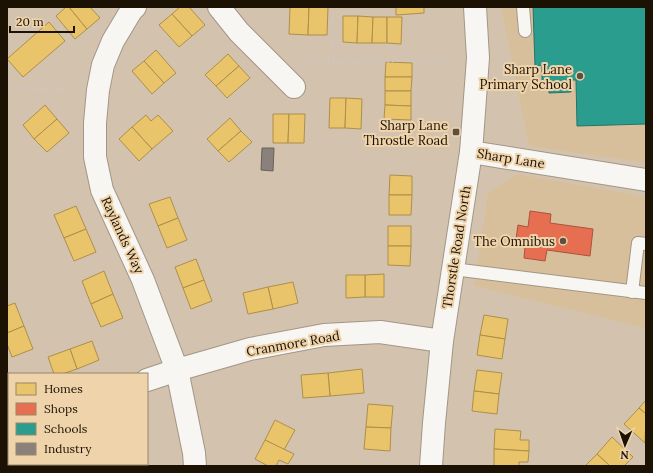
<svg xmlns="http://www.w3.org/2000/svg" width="653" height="473" viewBox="0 0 653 473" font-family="Lora,serif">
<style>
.built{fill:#d8bf9c}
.homes{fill:#e9c46a;stroke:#ac8f4b}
.shops{fill:#e76f51;stroke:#aa533a}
.schools{fill:#2a9d8f;stroke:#267365}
.industry{fill:#8a817c;stroke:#696058}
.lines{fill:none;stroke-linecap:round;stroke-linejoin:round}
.service-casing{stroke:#a39685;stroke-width:14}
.minor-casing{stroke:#a39685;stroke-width:24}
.tertiary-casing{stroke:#a39685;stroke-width:24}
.path{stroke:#cbc6c0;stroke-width:2.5;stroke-dasharray:2 3;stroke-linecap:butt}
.service{stroke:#f8f6f3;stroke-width:12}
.minor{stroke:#f8f6f3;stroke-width:22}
.tertiary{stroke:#f8f6f3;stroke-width:22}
.poi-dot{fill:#5c503f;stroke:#efd3ab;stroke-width:1.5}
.labels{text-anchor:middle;stroke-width:4;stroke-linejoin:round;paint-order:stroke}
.poi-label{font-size:13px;fill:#1c1204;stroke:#efd3ab;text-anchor:end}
.street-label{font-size:13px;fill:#1c1204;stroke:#efd3ab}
</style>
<rect width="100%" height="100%" fill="#d3c3ae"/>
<g class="built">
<polygon points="501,7 646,7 646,163 529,146"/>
<polygon points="517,174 646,197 646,328 474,286 488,193"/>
</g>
<g class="homes">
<polygon points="66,7 69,7 87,29 75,39 56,16"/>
<polygon points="69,7 90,7 100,18 87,29"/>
<polygon points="180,7 189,7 205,25 192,36 172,14"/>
<polygon points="290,7 309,7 308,35 289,34"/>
<polygon points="309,7 328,7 327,35 308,35"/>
<polygon points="396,7 424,7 424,13 396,15"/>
<polygon points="172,14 192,36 179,47 159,25"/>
<polygon points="343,16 358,16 357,43 343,42"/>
<polygon points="358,16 373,17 372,43 357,43"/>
<polygon points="373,17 387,17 387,43 372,43"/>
<polygon points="387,17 402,17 401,44 387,43"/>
<polygon points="49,22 65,41 23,77 7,59"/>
<polygon points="156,50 176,73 164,83 144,61"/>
<polygon points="228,54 239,66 216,86 205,75"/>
<polygon points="144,61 164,83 152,94 132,71"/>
<polygon points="386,62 412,63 412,77 385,77"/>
<polygon points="239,66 250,78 227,98 216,86"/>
<polygon points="385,77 412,77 411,91 385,91"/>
<polygon points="385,91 411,91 411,106 385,105"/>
<polygon points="330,98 346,98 345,128 329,128"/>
<polygon points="346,98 362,99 361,129 345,128"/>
<polygon points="45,105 57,119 34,139 23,125"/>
<polygon points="385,105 411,106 411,120 384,119"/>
<polygon points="273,114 289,114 288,143 273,143"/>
<polygon points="289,114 305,114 304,143 288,143"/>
<polygon points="146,115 151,121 158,115 173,131 152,149 132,127"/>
<polygon points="230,118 241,131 218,151 207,139"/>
<polygon points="57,119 69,133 47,152 34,139"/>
<polygon points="132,127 152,149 139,161 119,139"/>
<polygon points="241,131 252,142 229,162 218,151"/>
<polygon points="390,175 412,176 412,195 389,195"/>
<polygon points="389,195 412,195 411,215 389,215"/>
<polygon points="170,197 178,218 158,226 149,204"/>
<polygon points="76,206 86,229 64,238 54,215"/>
<polygon points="178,218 187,240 167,248 158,226"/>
<rect x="388" y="226" width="23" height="20"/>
<polygon points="86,229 96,252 74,261 64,238"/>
<polygon points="388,246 411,246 410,266 388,265"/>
<polygon points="196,259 204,280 183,288 175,267"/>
<polygon points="104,271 113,294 91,304 82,281"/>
<polygon points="384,274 384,297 365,297 365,275"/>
<polygon points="346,275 365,275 365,297 346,298"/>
<polygon points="204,280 212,301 191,309 183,288"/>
<polygon points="293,282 298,303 273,309 268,287"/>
<polygon points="268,287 273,309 248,314 243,293"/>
<polygon points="113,294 123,318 101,327 91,304"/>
<polygon points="15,303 24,326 7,333 7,306"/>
<polygon points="484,315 508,319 505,339 480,335"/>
<polygon points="24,326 33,349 12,357 7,344 7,333"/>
<polygon points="480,335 505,339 502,359 477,355"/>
<polygon points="92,341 99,360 77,369 70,349"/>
<polygon points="70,349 77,369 62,374 54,374 48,357"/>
<polygon points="362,369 364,393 330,396 328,373"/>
<polygon points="477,370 502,373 499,394 474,391"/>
<polygon points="328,373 330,396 303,398 301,375"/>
<polygon points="474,391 499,394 497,414 472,411"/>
<polygon points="646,400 646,414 639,408"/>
<polygon points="368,404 393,406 391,428 366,427"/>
<polygon points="639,408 646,414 645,443 624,424"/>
<polygon points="275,420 295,430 284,450 265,440"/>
<polygon points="366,427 391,428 390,451 364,449"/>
<polygon points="495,429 521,431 520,440 529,440 529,451 494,449"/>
<polygon points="612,437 633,457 624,466 610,466 597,454"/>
<polygon points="265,440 294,454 288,464 279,460 276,466 268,466 255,459"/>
<polygon points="494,449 529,451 528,462 519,462 519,466 494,466"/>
<polygon points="597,454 610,466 585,466"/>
</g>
<polygon class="shops" points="530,211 551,214 550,223 593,229 590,256 547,250 545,261 524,258 525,247 515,246 518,225 528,227"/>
<polygon class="schools" points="533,7 646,7 646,124 577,126 576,80 570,80 571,92 549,93 549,84 542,85 542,65 535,66"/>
<polygon class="industry" points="262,148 274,148 273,171 261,170"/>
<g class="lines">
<defs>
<g id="service">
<polyline points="523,7 525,31"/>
<polyline points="453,269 646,293"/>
<polyline points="632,292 638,243 646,244"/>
</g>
<g id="minor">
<polyline points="135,7 131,11 113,41 103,65 98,90 95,123 95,157 102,190 143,280 177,370 194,453 195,466"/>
<polyline points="219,7 239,32 294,87"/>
<polyline points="471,152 646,180"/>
<polyline points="147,380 177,370 250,349 324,335 380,332 442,341"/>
<polyline points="7,416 9,419"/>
<polyline points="12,466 12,464"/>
</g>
<polyline id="tertiary" points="431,466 434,423 442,341 471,152 478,58 475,7"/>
</defs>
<use href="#service" class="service-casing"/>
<use href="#minor" class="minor-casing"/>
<use href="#tertiary" class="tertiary-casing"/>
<g class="path">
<polyline points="333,63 333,7"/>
<polyline points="302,64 457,59"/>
<polyline points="7,84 33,90 76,90"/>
</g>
<use href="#service" class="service"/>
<use href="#minor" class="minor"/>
<use href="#tertiary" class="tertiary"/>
</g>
<g class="poi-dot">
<circle cx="580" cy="76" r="4"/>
<rect x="452" y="128" width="8" height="8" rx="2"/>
<circle cx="563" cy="241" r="4"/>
</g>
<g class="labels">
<g class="poi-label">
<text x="572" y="74">Sharp Lane<tspan x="572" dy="15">Primary School</tspan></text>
<text x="448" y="130">Sharp Lane<tspan x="448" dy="15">Throstle Road</tspan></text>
<text x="555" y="246">The Omnibus</text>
</g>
<g class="street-label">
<text transform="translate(511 158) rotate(9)" y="5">Sharp Lane</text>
<text transform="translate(123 235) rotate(65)" y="5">Raylands Way</text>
<text transform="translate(456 247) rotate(-81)" y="5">Thorstle Road North</text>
<text transform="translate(293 343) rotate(-10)" y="5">Cranmore Road</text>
</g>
</g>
<rect width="653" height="473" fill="none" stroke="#1c1204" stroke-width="16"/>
<rect x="8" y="373" width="140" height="92" fill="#efd3ab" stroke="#9b8668"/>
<rect x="16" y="383" width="20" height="12" fill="#e9c46a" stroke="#9b8668"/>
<text x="44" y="393" font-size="12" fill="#1c1204">Homes</text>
<rect x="16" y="403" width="20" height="12" fill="#e76f51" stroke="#9b8668"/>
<text x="44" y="413" font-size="12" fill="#1c1204">Shops</text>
<rect x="16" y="423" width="20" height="12" fill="#2a9d8f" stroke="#9b8668"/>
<text x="44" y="433" font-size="12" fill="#1c1204">Schools</text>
<rect x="16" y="443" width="20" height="12" fill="#8a817c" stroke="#9b8668"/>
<text x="44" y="453" font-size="12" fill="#1c1204">Industry</text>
<g transform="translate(625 445) rotate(182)" stroke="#efd3ab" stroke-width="3" paint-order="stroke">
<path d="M0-3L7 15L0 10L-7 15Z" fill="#1c1204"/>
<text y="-6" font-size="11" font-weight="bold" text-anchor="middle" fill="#1c1204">N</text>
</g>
<path d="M10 26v6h64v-6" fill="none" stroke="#1c1204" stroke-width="2"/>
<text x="16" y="26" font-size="12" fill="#1c1204" stroke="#efd3ab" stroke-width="3" paint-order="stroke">20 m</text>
</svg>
